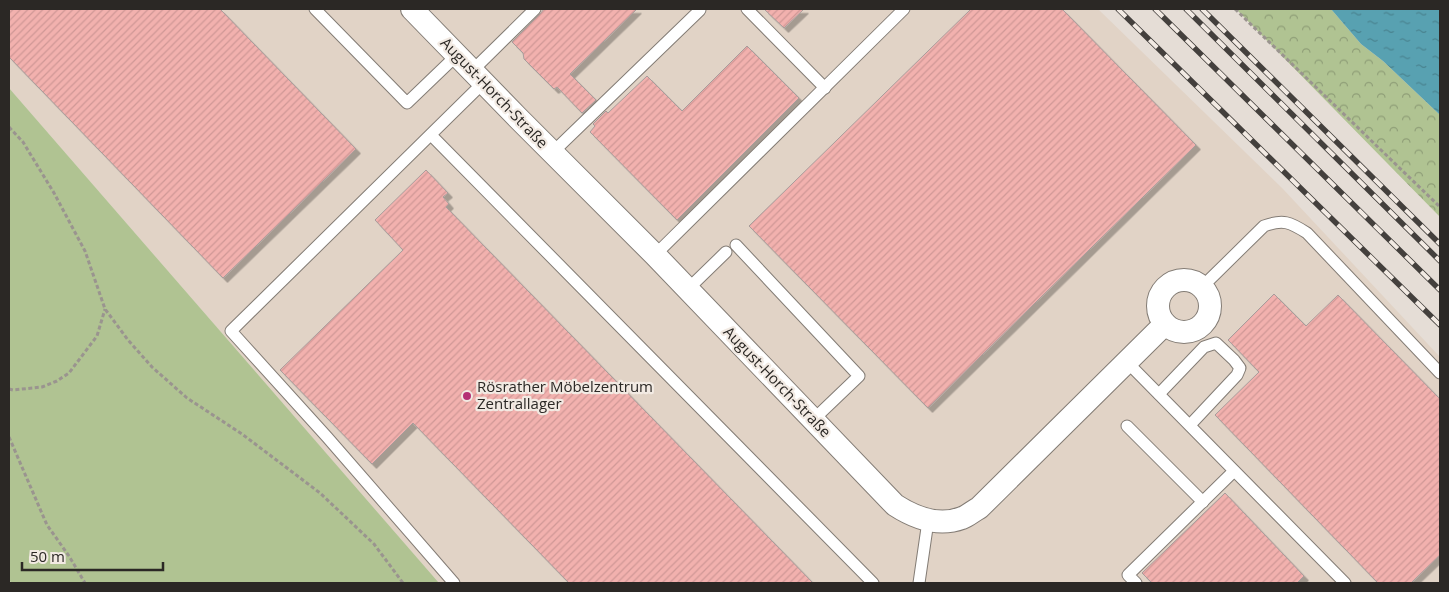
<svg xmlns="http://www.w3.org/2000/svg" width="1449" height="592" viewBox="0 0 1449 592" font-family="'Open Sans',sans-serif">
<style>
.built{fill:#e1d3c6}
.green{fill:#b0c392}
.forest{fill:url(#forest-crowns)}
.water{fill:url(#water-ripples)}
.building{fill:url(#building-hatch);stroke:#a89c9b;filter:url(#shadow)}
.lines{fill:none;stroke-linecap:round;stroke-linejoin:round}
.service-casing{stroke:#837c75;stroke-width:13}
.minor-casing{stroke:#837c75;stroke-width:24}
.path{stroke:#9a948f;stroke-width:3;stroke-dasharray:4 2.5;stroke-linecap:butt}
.service{stroke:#fff;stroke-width:11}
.minor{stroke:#fff;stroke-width:22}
.rail-casing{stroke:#44403d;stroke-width:5.5}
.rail{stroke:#f2eae3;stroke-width:4;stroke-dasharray:11;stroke-linecap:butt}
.poi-dot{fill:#b53075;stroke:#f2eae3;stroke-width:2}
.labels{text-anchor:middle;stroke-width:4.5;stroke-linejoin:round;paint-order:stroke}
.street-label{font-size:15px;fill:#2b2825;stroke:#f2eae3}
.poi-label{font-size:15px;fill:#2b2825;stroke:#f2eae3;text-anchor:start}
</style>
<defs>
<pattern id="forest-crowns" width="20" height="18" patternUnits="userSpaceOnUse" patternTransform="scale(1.25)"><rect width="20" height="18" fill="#b0c392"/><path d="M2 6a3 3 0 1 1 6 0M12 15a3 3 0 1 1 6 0" fill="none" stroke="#8f9e77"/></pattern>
<pattern id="water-ripples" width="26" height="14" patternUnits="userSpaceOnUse" patternTransform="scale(1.25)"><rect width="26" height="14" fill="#58a1b1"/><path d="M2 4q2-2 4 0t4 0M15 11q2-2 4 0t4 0" fill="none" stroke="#498390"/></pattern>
<pattern id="building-hatch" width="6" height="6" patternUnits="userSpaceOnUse" patternTransform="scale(1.25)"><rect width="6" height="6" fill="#f2b1ae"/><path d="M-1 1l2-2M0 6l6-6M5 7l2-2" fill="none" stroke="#d09896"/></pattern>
<filter id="shadow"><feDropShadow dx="4.5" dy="4.5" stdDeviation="0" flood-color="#0004"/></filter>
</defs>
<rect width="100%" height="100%" fill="#e5ddd6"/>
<polygon class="built" points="9,9 1098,9 1283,189 1440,357 1440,583 439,583 9,88"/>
<polygon class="green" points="9,88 439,583 11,583 9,579"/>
<polygon class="forest" points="1236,9 1331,9 1361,44 1383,61 1440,115 1440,217"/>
<polygon class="water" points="1331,9 1440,9 1440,115 1383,61 1361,44"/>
<g class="building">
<polygon points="9,9 220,9 356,149 223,278 9,57"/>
<polygon points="544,9 637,9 570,74 596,100 582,113 557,87 554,89 524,59 523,53 512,42 540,14"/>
<polygon points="764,9 804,9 784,28"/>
<polygon points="971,9 1062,9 1196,145 928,408 749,226"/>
<polygon points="747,46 799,98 677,220 590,132 595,126 593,124 606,111 608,113 647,76 682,111"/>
<polygon points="426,170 448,193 443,197 449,204 446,207 813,583 569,583 413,423 372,464 280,370 403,250 375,220"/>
<polygon points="1274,294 1306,326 1338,295 1440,399 1440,555 1411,583 1378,583 1215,415 1259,372 1228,340"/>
<polygon points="1225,493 1304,576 1297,583 1152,583 1142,573"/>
</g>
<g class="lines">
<defs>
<g id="service">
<polyline points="315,9 407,103 457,55"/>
<polyline points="747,9 825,88"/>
<polyline points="472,71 535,9"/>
<polyline points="431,135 873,583"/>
<polyline points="552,153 700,10"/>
<polyline points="736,245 859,376 813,420"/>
<polyline points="655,255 904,9"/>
<path d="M1202,287L1264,226C1283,219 1290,222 1307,233L1440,373"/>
<polyline points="688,289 726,252"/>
<polyline points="1127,362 1345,583"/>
<polyline points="1159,394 1204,347 1216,343 1234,360 1240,368 1237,375 1190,425"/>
<polyline points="1127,426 1203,502"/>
<polyline points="454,583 327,437 231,331 483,83"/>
<polyline points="919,583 928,521"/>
<polyline points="1136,583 1128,575 1234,471"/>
</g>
<g id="minor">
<path d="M412,9L518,118L655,255L895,505C915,518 938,527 962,518C968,516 973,511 979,508L1165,324"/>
<circle cx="1184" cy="306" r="26"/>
</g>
</defs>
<use href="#service" class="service-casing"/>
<use href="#minor" class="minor-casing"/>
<g class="path">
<polyline points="1235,9 1440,207"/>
<polyline points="9,127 23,142 54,193 85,251 105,309 128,340 152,367 187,398 242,434 320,493 374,544 403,583"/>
<polyline points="9,389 13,390 42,387 57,381 69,373 97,336 105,309"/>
<polyline points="9,437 47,525 69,556 85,583"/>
</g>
<use href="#service" class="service"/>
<use href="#minor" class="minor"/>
<defs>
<g id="rail">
<polyline points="1118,9 1440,325"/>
<polyline points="1155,9 1440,290"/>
<polyline points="1186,9 1440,261"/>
<polyline points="1202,9 1440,244"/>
</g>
</defs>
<use href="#rail" class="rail-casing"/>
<use href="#rail" class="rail"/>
</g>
<circle class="poi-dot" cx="467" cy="396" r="5"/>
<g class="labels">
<g class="street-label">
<text transform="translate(494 93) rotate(46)" y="5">August-Horch-Straße</text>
<text transform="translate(777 382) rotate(46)" y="5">August-Horch-Straße</text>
</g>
<g class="poi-label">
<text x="477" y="392">Rösrather Möbelzentrum<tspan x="477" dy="17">Zentrallager</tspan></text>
</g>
</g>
<rect width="1449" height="592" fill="none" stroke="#2b2825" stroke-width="20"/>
<path d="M22 562v8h141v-8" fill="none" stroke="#2b2825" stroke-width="2.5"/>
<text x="30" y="562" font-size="15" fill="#2b2825" stroke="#f2eae3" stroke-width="4" paint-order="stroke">50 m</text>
</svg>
